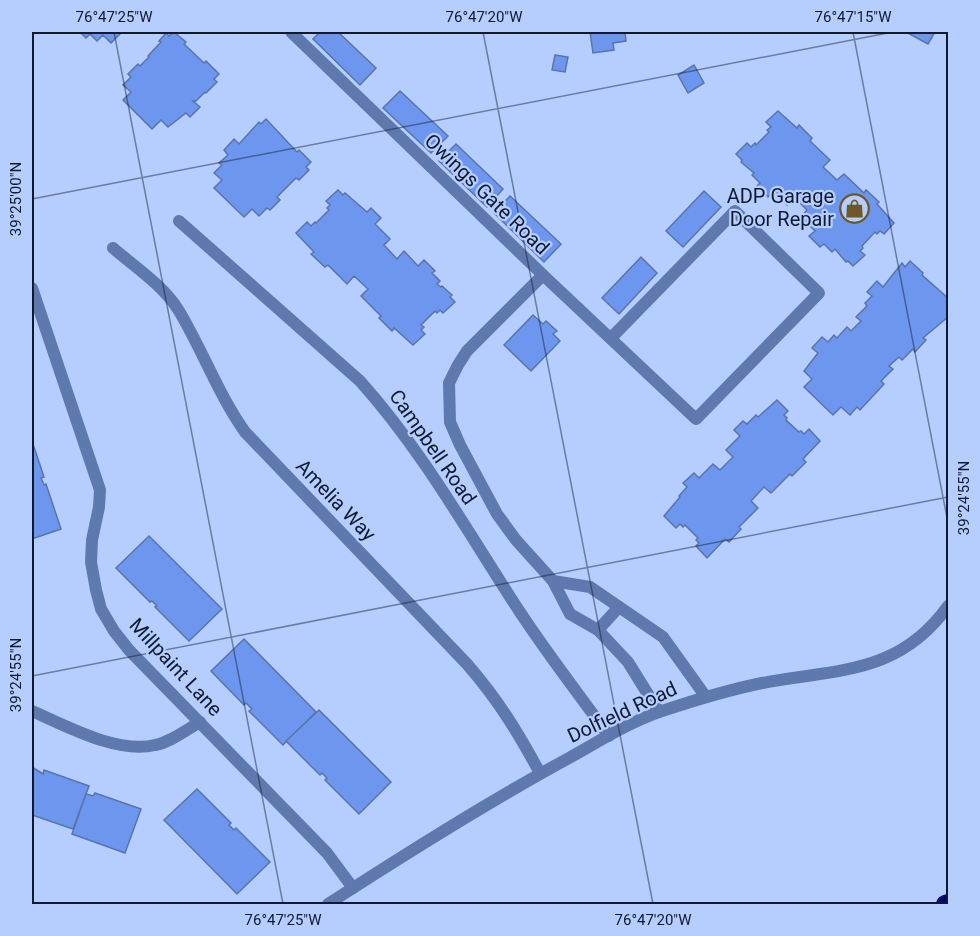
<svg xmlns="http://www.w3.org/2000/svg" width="980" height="936" viewBox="0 0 980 936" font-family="Roboto,sans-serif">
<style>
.building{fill:#6d97ef;stroke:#5974ab;stroke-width:1.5}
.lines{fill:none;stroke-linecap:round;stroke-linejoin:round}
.lane{stroke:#5e79ae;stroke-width:12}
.street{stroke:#5e79ae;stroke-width:12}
.highway{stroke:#000769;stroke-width:18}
.ticks{fill:none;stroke:#0f1a2f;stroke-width:1.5;stroke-opacity:0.45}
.labels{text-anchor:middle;stroke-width:4.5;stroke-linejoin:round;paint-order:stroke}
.street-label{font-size:20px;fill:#0f1a2f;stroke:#b5cefe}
.poi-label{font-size:20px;fill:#0f1a2f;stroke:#b5cefe;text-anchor:end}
.neatline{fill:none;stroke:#0f1a2f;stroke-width:2}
.ticks-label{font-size:15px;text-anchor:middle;fill:#0f1a2f}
</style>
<rect width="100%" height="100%" fill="#b5cefe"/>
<g class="building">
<polygon points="80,32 122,32 111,43 103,35 97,41 90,34 86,38"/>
<polygon points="174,32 186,42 184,44 204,63 206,61 219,74 214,79 217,82 206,93 205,92 196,101 193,101 200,107 190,117 186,113 168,127 161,120 152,129 123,100 131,92 123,85 131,77 128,74 138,64 140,66 149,57 148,56 161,42 159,41 166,33 169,36"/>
<polygon points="320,32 338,32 376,68 360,85 313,39"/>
<polygon points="590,32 625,32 626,41 613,43 614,50 593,53"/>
<polygon points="906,32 935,32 928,44"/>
<polygon points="555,55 568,57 565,72 552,70"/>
<polygon points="694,65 704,83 688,93 678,75"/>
<polygon points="400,91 448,136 431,153 383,108"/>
<polygon points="778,111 797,128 799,125 812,138 810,141 830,160 823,167 837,180 844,174 864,193 866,190 879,202 877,204 894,223 884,234 880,231 877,234 875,232 862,246 863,248 860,251 865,255 853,266 848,261 846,262 835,249 832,252 824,244 820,247 809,236 815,231 801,217 807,210 795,198 787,205 773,191 768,197 757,186 760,183 752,175 754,173 741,162 742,160 736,154 747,143 751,147 755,143 756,145 769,132 767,130 771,127 766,122"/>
<polygon points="266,119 297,152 299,150 311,162 306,167 309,170 299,180 296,178 277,197 280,200 270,210 267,208 259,216 252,209 244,217 214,188 222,180 214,173 222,165 219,163 228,155 224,150 234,139 239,144 259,122 261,124"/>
<polygon points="456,144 503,189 487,207 439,161"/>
<polygon points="338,190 343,195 345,193 367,212 371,208 381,218 375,224 390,239 384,245 397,259 404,251 418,266 424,260 435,271 432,273 440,281 437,284 441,287 442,286 452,295 450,297 455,302 443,313 440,310 437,313 435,311 421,325 424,327 421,330 425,334 413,345 394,328 392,331 379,318 381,316 361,296 368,289 354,276 347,284 328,265 325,267 311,254 314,252 296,233 307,222 311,226 315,222 316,223 329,210 327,208 330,205 326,201"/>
<polygon points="704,191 721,207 683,247 666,231"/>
<polygon points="510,196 561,244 544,262 494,213"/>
<polygon points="641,257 657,273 619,314 602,298"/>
<polygon points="910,261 923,273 922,275 948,298 948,317 923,338 926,340 915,352 913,349 902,360 899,357 889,366 893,369 881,381 884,384 860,410 857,407 850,415 841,407 833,415 804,387 812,379 804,371 818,353 812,348 822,337 828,342 834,335 837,338 847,327 851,331 861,321 856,317 867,306 865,303 872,296 867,292 877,281 883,287 902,263 905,267"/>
<polygon points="533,315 543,324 546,321 557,331 553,334 560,341 531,371 504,345"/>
<polygon points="777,400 788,411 784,415 787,418 786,420 799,432 801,431 804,434 809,429 820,441 803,459 806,462 792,476 790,474 771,493 764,487 751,501 758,508 739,527 741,529 729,542 725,539 707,558 696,546 699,543 696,540 698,538 685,525 683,527 680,524 676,528 664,516 680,497 679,496 687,487 683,483 694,473 699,478 713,464 720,470 733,457 726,450 740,436 734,430 743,421 747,424 756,415 758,417"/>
<polygon points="32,441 44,477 41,478 44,485 46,484 61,529 32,539"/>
<polygon points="149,536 222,609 189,641 155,607 157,606 152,601 150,602 116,568"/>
<polygon points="244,639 316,712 283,745 249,711 252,709 246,703 244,705 211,671"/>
<polygon points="319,710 391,782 359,814 325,780 327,778 322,773 320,775 286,741"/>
<polygon points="32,767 43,774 44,770 89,786 73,829 32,815"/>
<polygon points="197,789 231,823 229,825 234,830 236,828 270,862 237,894 164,820"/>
<polygon points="95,793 141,809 125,853 72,834 86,794 93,796"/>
</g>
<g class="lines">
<path class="lane" d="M179,221L360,381C421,449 466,529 516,606C545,651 578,693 609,736"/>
<g class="street">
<polyline points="291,32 543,275 467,351 458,365 449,383 450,422 460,445 497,514 516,540 553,581 570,614 598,630 628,662 659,712"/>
<path d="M113,248C135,267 164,286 179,311C203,351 218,394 245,432L467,664C499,701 517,731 540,773"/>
<polyline points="543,275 696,419 819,293 735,211 611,338"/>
<polyline points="32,288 100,490 99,507 92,540 91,562 96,590 101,609 114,631 129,650 327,853 353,888"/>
<polyline points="553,581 590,587 663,637 706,697"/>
<polyline points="598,630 619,607"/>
<path d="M32,711C66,726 117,754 155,745C171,742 186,730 200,722"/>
<path d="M328,904C407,853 486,803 569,758C598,742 629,722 662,711C695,700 728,690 762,683C836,669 899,675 948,606"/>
</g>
<polyline class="highway" points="945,904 948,903"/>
</g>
<path class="ticks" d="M114,32L283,904M483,32L653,904M853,32L948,523M32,199L893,32M32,676L948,497"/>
<defs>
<symbol id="shop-ring" viewBox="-11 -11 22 22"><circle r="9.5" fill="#b5cefe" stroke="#6f5828" stroke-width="1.5"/><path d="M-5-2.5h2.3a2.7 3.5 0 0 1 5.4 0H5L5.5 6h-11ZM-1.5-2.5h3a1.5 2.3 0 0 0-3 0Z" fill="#6f5828"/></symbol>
</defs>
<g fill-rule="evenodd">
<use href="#shop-ring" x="838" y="192" width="33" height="33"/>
</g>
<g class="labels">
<g class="street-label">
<text transform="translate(487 194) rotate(44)" y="7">Owings Gate Road</text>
<text transform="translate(433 447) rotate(55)" y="7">Campbell Road</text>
<text transform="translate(336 500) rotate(46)" y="7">Amelia Way</text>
<text transform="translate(176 667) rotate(47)" y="7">Millpaint Lane</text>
<text transform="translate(622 712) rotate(-25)" y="7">Dolfield Road</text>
</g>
<g class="poi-label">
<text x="834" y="203">ADP Garage<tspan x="834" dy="23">Door Repair</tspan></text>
</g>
</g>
<rect width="980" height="936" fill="none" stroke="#b5cefe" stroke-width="66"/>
<rect x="33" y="33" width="914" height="870" class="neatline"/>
<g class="ticks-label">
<text x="114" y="22">76°47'25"W</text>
<text x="484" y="22">76°47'20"W</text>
<text x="853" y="22">76°47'15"W</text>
<text transform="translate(16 199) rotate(-90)" y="5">39°25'00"N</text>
<text transform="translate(964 498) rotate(-90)" y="5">39°24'55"N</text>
<text transform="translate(16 675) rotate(-90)" y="5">39°24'55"N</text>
<text x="283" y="925">76°47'25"W</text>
<text x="653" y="925">76°47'20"W</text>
</g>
</svg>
